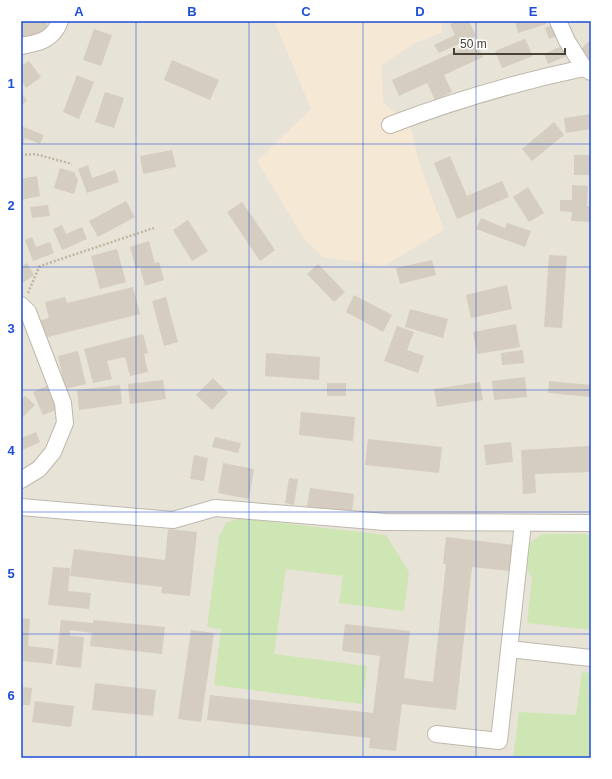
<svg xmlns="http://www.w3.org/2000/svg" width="612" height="779" viewBox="0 0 612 779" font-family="Arial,sans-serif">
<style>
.residential{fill:#e7e3d7}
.commercial{fill:#f5e8d5}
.green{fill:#cee6b3}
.building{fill:#d5cdbf}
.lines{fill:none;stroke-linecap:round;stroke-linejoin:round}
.minor-casing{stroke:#bfb9ac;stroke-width:18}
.path{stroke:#c0b59d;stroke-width:2.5;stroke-dasharray:2 2;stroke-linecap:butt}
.minor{stroke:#fff;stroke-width:16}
.grid{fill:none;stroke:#1d4ed8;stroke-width:1;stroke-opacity:0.55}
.neatline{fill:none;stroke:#1d4ed8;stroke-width:1.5}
.grid-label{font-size:13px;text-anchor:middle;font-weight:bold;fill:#1d4ed8}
</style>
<rect width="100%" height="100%" fill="#f4f1e9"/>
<rect class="residential" x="21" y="21" width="570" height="737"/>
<polygon class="commercial" points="274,21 442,21 442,33 415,43 382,65 383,102 411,127 419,162 444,230 384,266 323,257 304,239 257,161 311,109"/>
<g class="green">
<polygon points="240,518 386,535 409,572 404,611 339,603 343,576 286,569 274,654 367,666 362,704 214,685 221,629 207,627 219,537 226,523"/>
<polygon points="542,534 591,534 591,630 527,623 532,579 525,565 528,544"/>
<polygon points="582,672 591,673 591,758 513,758 519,712 576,715"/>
</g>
<g class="building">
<polygon points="21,21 46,21 48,32 21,38"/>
<polygon points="456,21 469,21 476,36 439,53 434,45 455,35 450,24"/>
<polygon points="515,21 545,21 546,24 518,33"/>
<polygon points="556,23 561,34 549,39 545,28"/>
<polygon points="94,29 112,35 101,66 83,60"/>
<polygon points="525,39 533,56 502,68 495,51"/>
<polygon points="589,41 591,43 591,56 585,61 577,53"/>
<polygon points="476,42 483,57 444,75 452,92 435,100 427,83 399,96 392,80"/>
<polygon points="564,45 569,55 548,64 544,54"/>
<polygon points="172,60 219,80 210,100 164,80"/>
<polygon points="29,61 41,77 26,88 21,81 21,66"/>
<polygon points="77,75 94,82 79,119 63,112"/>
<polygon points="21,92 27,101 21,105"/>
<polygon points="105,92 124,98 114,128 95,122"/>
<polygon points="591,114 591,129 566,133 564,118"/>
<polygon points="554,122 564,135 532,161 522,149"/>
<polygon points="21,126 44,135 40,144 25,138 23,145 21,144"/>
<polygon points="172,150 176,167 143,174 140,156"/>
<rect x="574" y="155" width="17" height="20"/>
<polygon points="450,156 467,196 502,181 509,197 457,219 434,163"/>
<polygon points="88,165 92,178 115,170 119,182 87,193 78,169"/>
<polygon points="60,168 74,172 78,180 74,194 54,188"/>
<polygon points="37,176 40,196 21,200 21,179"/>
<polygon points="572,185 588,186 587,206 591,206 591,222 571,221 572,212 560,211 560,200 572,200"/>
<polygon points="528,187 544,213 529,222 513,197"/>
<polygon points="126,201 135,217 98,237 89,221"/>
<polygon points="242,202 275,250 260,261 227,212"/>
<polygon points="48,205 50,216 32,218 30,207"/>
<polygon points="481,218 505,228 507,223 531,231 525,247 476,229"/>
<polygon points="188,220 208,251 192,261 173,230"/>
<polygon points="62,225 66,234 82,227 87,239 62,250 53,229"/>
<polygon points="32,237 36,247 50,242 54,253 33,261 25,240"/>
<polygon points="149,241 155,263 159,262 164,280 145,286 140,267 136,269 130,247"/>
<polygon points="117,249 126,282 100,289 91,256"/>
<polygon points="549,255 567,256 562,328 544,327"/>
<polygon points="432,260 436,275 400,284 396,268"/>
<polygon points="27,263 34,275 21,284 21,267"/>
<polygon points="318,264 345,292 334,302 307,274"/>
<polygon points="507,285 512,309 471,318 466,295"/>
<polygon points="133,287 140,314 44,338 39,321 49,318 45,302 65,297 67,303"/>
<polygon points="354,295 392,315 383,332 346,312"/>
<polygon points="166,297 178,342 164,346 152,301"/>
<polygon points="410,309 448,319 443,338 405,327"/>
<polygon points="516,324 520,347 477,354 473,332"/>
<polygon points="397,326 414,332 407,350 424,356 418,373 384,361"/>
<polygon points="143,334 148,353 144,354 148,372 130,376 125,357 107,361 112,379 93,383 84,349"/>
<polygon points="523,350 524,363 502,365 501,353"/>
<polygon points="78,351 86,384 65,389 58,356"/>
<polygon points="266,353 320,357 319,380 265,376"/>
<polygon points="525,377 527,397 494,400 492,381"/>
<polygon points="213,378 228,393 212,410 196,395"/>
<polygon points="163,380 166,399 130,404 128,384"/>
<polygon points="549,381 591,385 591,397 548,393"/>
<polygon points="480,382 483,400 437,407 434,389"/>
<rect x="327" y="383" width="19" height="13"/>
<polygon points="51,384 61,408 43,415 33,392"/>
<polygon points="120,385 122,404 79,410 77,390"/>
<polygon points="25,396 35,405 21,419 21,400"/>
<polygon points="301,412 355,417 353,441 299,435"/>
<polygon points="36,432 40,442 22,450 21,438"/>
<polygon points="215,437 241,443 238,453 212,447"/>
<polygon points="368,439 442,447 439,473 365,465"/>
<polygon points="511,442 513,462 486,465 484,445"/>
<polygon points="591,446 591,472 535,474 536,493 523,494 521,450"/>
<polygon points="194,455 208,458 204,481 190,479"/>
<polygon points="223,463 254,469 249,499 218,493"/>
<polygon points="289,478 298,479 294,505 285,503"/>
<polygon points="310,488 354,494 352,513 307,507"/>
<polygon points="168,529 197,532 190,596 161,593 162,587 70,576 74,549 165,560"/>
<polygon points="446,537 514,545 511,571 472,567 456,710 402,704 396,751 369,748 370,738 207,720 210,695 373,713 380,656 342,651 345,624 410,631 404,678 433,682 446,564 443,564"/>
<polygon points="53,567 70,568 68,591 91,593 89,609 48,605"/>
<polygon points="21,618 30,619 28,646 54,649 52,664 21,661"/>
<polygon points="61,620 93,623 93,620 165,627 162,654 90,646 92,633 70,630 70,636 84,637 81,668 56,665"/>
<polygon points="191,630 214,633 201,722 178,719"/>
<polygon points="95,683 156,690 153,716 92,710"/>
<polygon points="21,687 32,688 30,705 21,705"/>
<polygon points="35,701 74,706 71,727 32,722"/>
</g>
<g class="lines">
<defs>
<g id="minor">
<polyline points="558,21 567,41 584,68"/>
<path d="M21,46C39,43 53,40 60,21"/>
<path d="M390,125C453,101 517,82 584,68L591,72"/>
<polyline points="21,305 28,312 63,403 65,423 53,452 39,469 21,480"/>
<polyline points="21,507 173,520 215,508 385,522 591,523"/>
<polyline points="509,649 591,658"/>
<polyline points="436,734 499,741 523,523"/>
</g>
</defs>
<use href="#minor" class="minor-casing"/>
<g class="path">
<polyline points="21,155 35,154 72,164"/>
<polyline points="28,293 39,267 43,265 154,228"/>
</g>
<use href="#minor" class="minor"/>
</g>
<path class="grid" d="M136,21V758M249,21V758M363,21V758M476,21V758M21,144H591M21,267H591M21,390H591M21,512H591M21,634H591"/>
<rect width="612" height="779" fill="none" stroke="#ffffff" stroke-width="44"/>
<path d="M454 48v6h111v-6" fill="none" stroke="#474137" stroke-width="2"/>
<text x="460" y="48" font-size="12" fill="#474137" stroke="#ffffff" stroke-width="3" paint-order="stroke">50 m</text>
<rect x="22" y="22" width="568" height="735" class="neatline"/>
<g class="grid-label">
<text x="79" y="16">A</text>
<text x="192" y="16">B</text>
<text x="306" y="16">C</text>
<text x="420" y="16">D</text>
<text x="533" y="16">E</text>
<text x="11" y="88">1</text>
<text x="11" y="210">2</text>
<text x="11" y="333">3</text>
<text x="11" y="455">4</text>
<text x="11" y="578">5</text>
<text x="11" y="700">6</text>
</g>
</svg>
